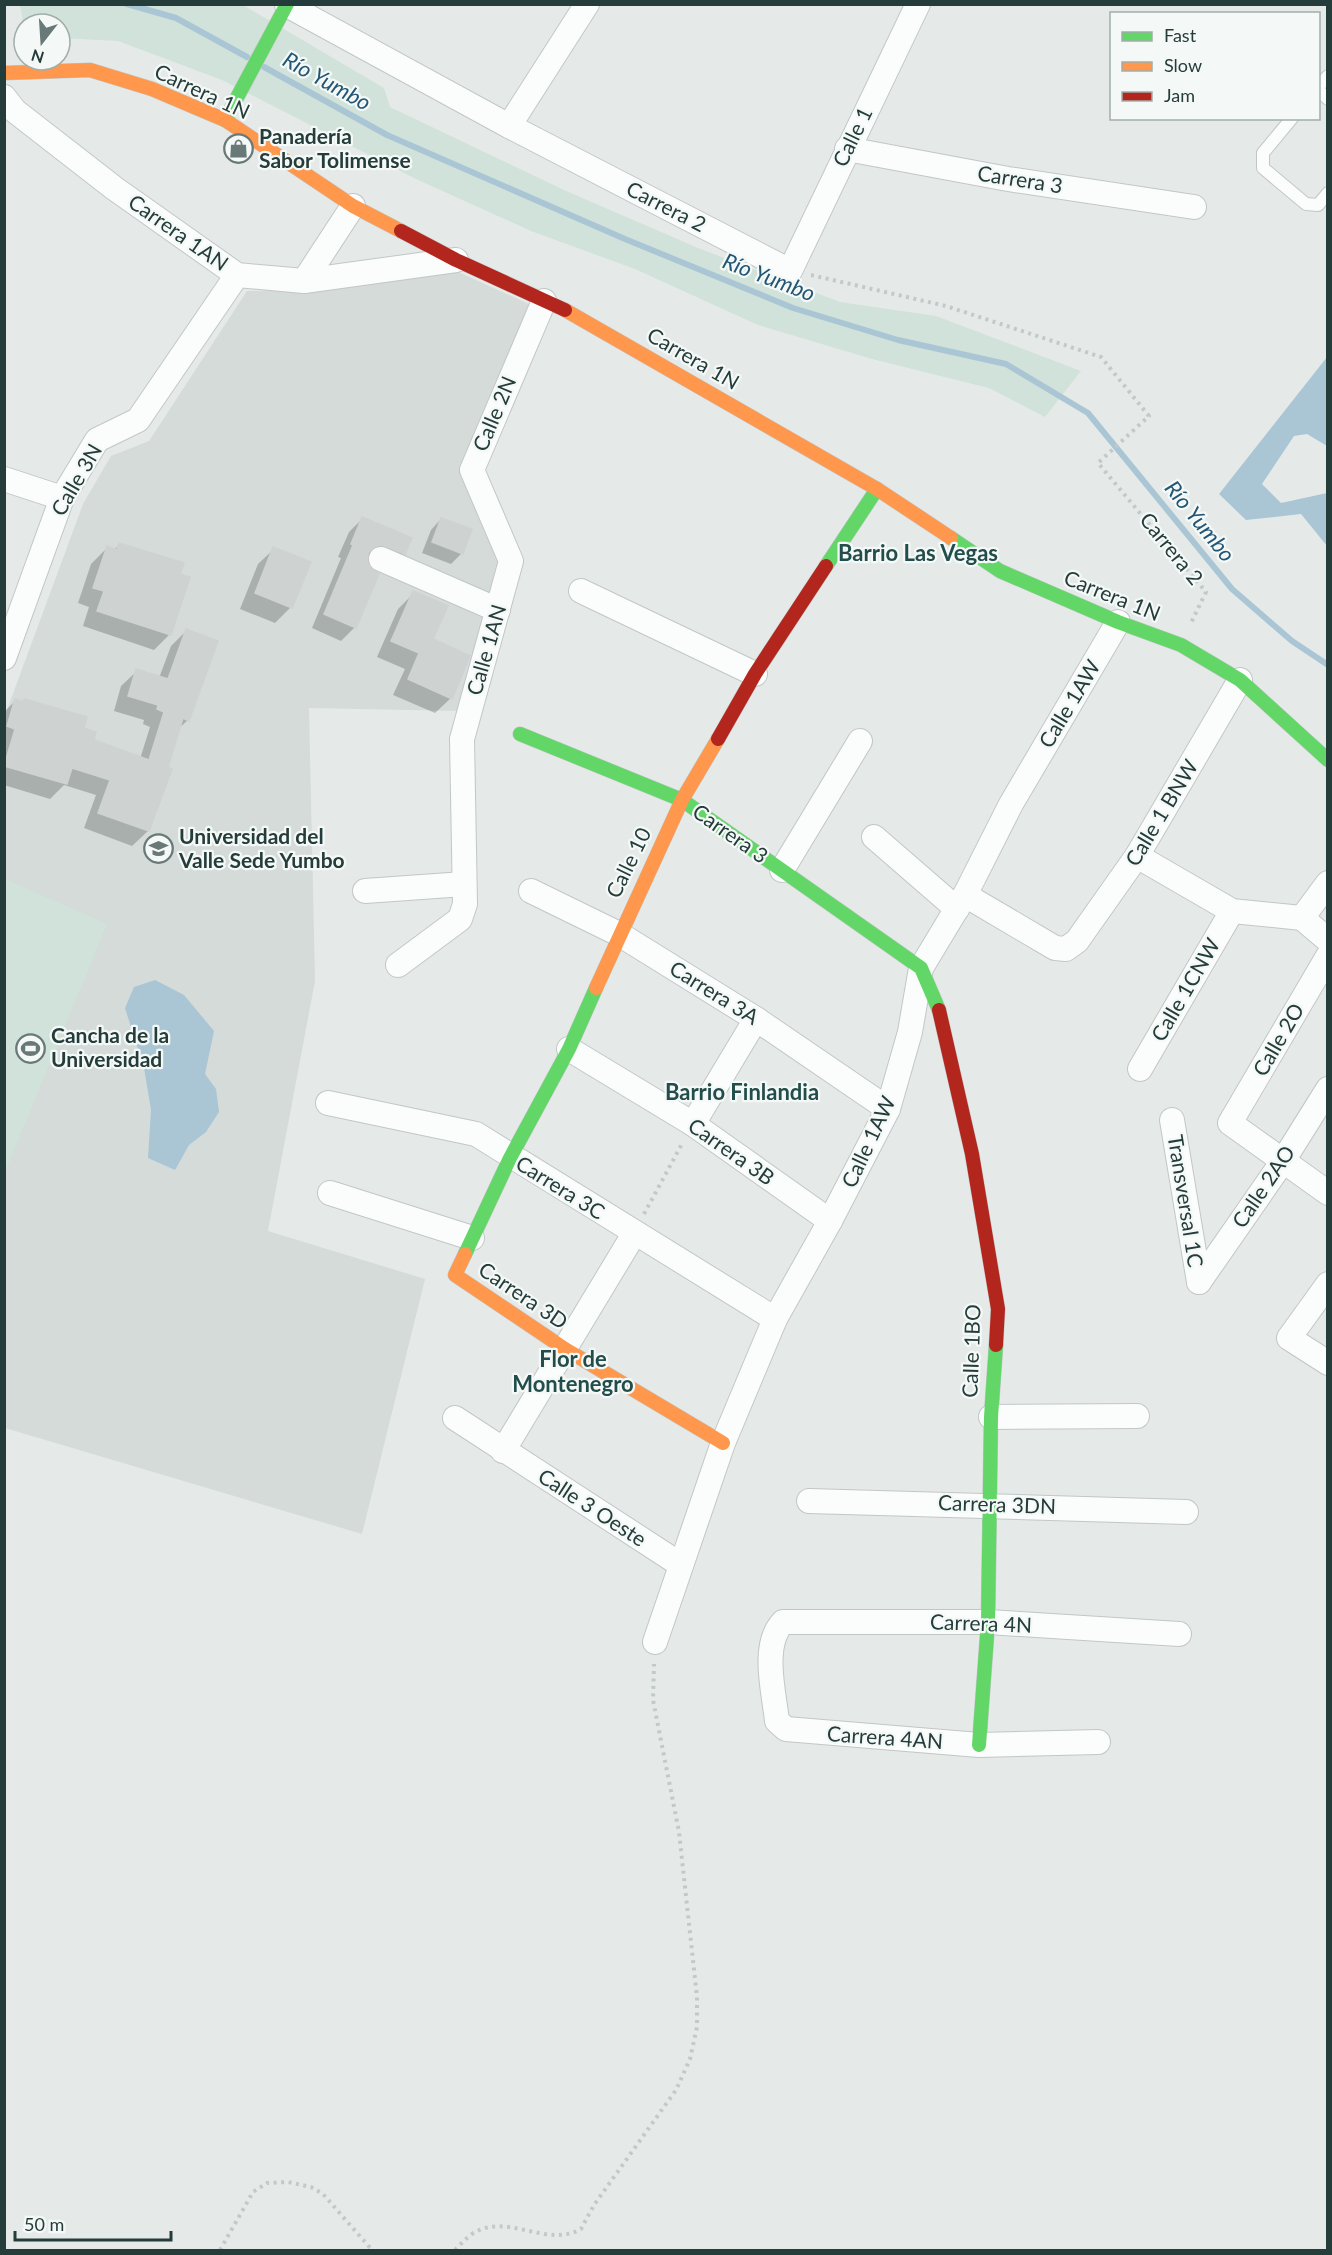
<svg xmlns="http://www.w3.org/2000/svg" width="1332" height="2255" viewBox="0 0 1332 2255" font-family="Lato,sans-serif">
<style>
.built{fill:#d4dbd9}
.green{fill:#d0e2d9}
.water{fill:#aac6d5}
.shadow{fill:#0003}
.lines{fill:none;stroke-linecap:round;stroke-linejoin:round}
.stream{stroke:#aac6d5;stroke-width:6}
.building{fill:#ced3d2;stroke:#ced3d2;stroke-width:1.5}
.lane-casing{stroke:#c2c7c6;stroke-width:14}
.street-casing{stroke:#c2c7c6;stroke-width:26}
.fast-casing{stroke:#c2c8c7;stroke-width:15}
.slow-casing{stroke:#c2c8c7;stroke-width:15}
.jam-casing{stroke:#c2c8c7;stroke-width:15}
.path{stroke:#c2cac9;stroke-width:4;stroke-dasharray:3 4.5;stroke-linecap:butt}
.lane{stroke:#fbfcfc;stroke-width:12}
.street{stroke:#fbfcfc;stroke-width:24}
.fast{stroke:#63d668;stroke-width:14}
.slow{stroke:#ff974d;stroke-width:14}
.jam{stroke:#b3261e;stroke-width:14}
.labels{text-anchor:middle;stroke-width:4.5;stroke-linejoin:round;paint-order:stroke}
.street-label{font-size:21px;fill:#243c3a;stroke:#f4f9f7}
.poi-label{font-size:21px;font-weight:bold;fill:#243c3a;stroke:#f4f9f7;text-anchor:start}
.water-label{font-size:22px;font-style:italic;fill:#235674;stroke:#f4f9f7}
.neighbourhood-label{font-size:22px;font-weight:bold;fill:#224d4b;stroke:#f4f9f7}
</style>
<rect width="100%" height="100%" fill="#e5eae9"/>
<polygon class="built" points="454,270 533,306 463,467 502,560 459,711 309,708 315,981 268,1231 425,1279 362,1534 5,1428 4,718 83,504 111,456 149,441 247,291 304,290"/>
<g class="green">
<polygon points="20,5 243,5 384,88 390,107 564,190 698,248 840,302 936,316 1081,371 1045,417 989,388 872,359 758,325 635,269 531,231 418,180 222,80 118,41 60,38 60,24 24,24 24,27"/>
<polygon points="5,879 107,924 5,1172"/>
</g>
<g class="water">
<polygon points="1327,357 1327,446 1307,434 1294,436 1262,484 1281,503 1327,493 1327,546 1301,514 1246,520 1219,494"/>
<polygon points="155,980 184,995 214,1031 205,1074 216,1089 219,1112 206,1132 189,1145 175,1170 148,1158 151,1110 144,1068 125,1008 134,987"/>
</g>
<g class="shadow">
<polygon points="362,519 404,553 391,567 372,559 366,560 355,627 341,641 312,628 341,558 338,557 349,532"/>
<polygon points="441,519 462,553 451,564 422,553 431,530"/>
<polygon points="120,544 178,575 170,634 154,650 83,626 89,607 78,603 91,564 107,548 114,550"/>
<polygon points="274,549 291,607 275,623 240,609 258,564"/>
<polygon points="414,593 451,698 435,713 393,695 405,669 377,657 398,609"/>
<polygon points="186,631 188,720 178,729 166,768 170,770 148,831 132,846 84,828 96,795 64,785 50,799 4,785 4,712 15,701 22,703 25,700 82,729 92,741 140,759 150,727 143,724 144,720 114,711 121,686 137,671 159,678 171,646"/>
</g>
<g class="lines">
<g class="stream">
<polyline points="127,4 176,18 247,57"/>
<polyline points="264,67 387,135 625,239 793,308 898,340 1006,364 1088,413 1232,589 1292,641 1328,665"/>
</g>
</g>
<g class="building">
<polygon points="362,517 412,538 405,554 380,545 368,553 369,567 379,574 356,628 324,614 353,545 351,544"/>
<polygon points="441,518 472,529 463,554 432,542"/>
<polygon points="119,543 184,563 180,574 190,577 171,635 97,611 104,591 93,588 107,546 117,550"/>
<polygon points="273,547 311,562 292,608 255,593"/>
<polygon points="413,591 448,606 433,639 470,656 452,699 408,679 419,653 391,641"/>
<polygon points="186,629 218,641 189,721 183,718 168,767 172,769 149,831 98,813 110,780 72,768 67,784 4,766 15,729 7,726 15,699 23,702 24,699 87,717 84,728 96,732 94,740 149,760 164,712 157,709 158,705 128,696 136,669 168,679"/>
</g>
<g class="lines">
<defs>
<g id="lane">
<polyline points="1318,87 1328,76"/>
<polyline points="1318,90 1328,99"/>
<polyline points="1292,118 1263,153 1263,168 1306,204 1318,205 1328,193"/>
</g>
<g id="street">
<polyline points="287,5 509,126 790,271 918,4"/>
<polyline points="4,97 15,111 114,188 237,275 304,281 456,260"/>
<polyline points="509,126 587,4"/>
<polyline points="847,149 1008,179 1194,207"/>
<polyline points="304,281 353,206"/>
<polyline points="4,479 62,498"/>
<polyline points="381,559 498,610"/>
<polyline points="581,591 755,674"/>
<polyline points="4,658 62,498 97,440 138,420 237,275"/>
<polyline points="874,837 957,909"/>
<polyline points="1137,856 1232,911 1302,918"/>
<polyline points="782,870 860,741"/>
<polyline points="365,891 464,884"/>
<polyline points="531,891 619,934 756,1019 888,1109"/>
<polyline points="965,895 1055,948 1066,949 1077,941 1137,856 1240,680"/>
<polyline points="1302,918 1328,883"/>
<polyline points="1302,918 1328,940"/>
<polyline points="1328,956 1230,1123 1328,1193"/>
<polyline points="398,965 460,919 465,904 462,739 511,561 472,470 544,301"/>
<polyline points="569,1049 693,1124 830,1221"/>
<polyline points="1140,1069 1232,911"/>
<polyline points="328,1103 476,1134 775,1319"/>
<polyline points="1172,1120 1199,1282"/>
<polyline points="693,1124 756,1019"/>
<polyline points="330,1193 472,1238"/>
<polyline points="1199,1282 1283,1161 1328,1089"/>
<polyline points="1328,1284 1289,1338 1328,1363"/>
<polyline points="991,1417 1137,1416"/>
<polyline points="455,1418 681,1565"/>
<polyline points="503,1451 634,1234"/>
<polyline points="809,1501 1186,1512"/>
<polyline points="655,1642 723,1443 775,1319 830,1221 888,1109 910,1032 921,968 965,895 1011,804 1118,622"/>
<path d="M1098,1742L979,1745L786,1729L777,1721C774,1692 761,1645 783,1622H988L1179,1634"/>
</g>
<g id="fast">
<polyline points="225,120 287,4"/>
<polyline points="951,538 1000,571 1118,622 1181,645 1240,680 1328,760"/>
<polyline points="826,566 877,489"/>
<polyline points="520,734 682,800 921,968 939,1010"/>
<polyline points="465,1254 510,1158 569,1049 596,988"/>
<polyline points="979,1745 988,1622 991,1417 996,1345"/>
</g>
<g id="slow">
<polyline points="4,73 90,70 152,89 225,120 353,206 401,231"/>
<polyline points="565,310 877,489 951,538"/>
<polyline points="596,988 682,800 718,739"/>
<polyline points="465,1254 455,1275 565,1349 723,1443"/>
</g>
<g id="jam">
<polyline points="401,231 456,260 565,310"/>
<polyline points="718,739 755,674 826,566"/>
<polyline points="939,1010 972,1154 998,1309 996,1345"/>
</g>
</defs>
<use href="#lane" class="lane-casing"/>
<use href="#street" class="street-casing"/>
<use href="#fast" class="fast-casing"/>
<use href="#slow" class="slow-casing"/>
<use href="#jam" class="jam-casing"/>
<g class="path">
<polyline points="811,275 946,306 1101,357 1149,416 1098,463 1206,592 1191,623"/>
<polyline points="644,1214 683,1142"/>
<polyline points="220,2250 253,2192 267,2183 288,2182 311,2187 323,2194 372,2250"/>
<path d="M455,2250C460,2245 465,2239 472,2234C507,2211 546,2249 581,2229L594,2205L676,2090L690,2059L697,2027V1997L679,1832L653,1700L654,1664"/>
</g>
<use href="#lane" class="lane"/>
<use href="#street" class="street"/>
<use href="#fast" class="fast"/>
<use href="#slow" class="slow"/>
<use href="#jam" class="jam"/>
</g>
<defs>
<symbol id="shop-ring" viewBox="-11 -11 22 22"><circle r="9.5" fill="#f4f9f7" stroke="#687977" stroke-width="1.5"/><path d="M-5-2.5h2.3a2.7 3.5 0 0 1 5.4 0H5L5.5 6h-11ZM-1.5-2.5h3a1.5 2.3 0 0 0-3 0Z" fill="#687977"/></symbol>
<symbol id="university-ring" viewBox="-11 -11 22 22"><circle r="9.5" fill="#f4f9f7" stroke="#687977" stroke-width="1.5"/><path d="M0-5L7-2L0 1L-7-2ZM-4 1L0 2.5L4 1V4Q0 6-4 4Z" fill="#687977"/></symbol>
<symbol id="stadium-ring" viewBox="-11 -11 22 22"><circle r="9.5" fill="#f4f9f7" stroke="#687977" stroke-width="1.5"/><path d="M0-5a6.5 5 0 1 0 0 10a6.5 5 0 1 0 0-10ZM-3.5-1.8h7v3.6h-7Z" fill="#687977"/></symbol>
</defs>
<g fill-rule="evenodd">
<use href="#shop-ring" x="222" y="132" width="33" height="33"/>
<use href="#university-ring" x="142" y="832" width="33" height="33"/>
<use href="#stadium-ring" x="14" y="1032" width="33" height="33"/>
</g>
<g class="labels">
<g class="street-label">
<text transform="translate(202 92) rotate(25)" y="7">Carrera 1N</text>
<text transform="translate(853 137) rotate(-64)" y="7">Calle 1</text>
<text transform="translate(1020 180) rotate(9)" y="7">Carrera 3</text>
<text transform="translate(666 207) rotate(27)" y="7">Carrera 2</text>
<text transform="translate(178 233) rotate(35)" y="7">Carrera 1AN</text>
<text transform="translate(693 359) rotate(30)" y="7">Carrera 1N</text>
<text transform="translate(495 414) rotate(-67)" y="7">Calle 2N</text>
<text transform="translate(77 480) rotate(-60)" y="7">Calle 3N</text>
<text transform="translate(1171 549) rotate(51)" y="7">Carrera 2</text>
<text transform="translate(1112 596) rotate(22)" y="7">Carrera 1N</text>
<text transform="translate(487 650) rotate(-74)" y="7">Calle 1AN</text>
<text transform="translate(1070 704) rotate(-59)" y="7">Calle 1AW</text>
<text transform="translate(1162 813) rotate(-59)" y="7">Calle 1 BNW</text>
<text transform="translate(730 834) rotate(35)" y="7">Carrera 3</text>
<text transform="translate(629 863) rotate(-64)" y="7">Calle 10</text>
<text transform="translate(1186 990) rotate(-60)" y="7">Calle 1CNW</text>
<text transform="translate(714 993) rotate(32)" y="7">Carrera 3A</text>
<text transform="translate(1279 1040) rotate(-60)" y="7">Calle 2O</text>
<text transform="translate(869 1142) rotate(-65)" y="7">Calle 1AW</text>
<text transform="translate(731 1152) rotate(35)" y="7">Carrera 3B</text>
<text transform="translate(1264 1187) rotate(-56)" y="7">Calle 2AO</text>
<text transform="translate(560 1188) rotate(32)" y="7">Carrera 3C</text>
<text transform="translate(1185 1201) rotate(81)" y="7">Transversal 1C</text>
<text transform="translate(523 1296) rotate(34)" y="7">Carrera 3D</text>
<text transform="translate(972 1351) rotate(-88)" y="7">Calle 1BO</text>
<text transform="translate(997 1505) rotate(2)" y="7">Carrera 3DN</text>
<text transform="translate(592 1508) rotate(33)" y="7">Calle 3 Oeste</text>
<text transform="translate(981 1624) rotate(2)" y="7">Carrera 4N</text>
<text transform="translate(885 1738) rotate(4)" y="7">Carrera 4AN</text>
</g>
<g class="poi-label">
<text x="259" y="144">Panadería<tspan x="259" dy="24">Sabor Tolimense</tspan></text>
<text x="179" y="844">Universidad del<tspan x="179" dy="24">Valle Sede Yumbo</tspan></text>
<text x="51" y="1043">Cancha de la<tspan x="51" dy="24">Universidad</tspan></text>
</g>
<g class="water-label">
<text transform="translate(327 81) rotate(29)" y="8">Río Yumbo</text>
<text transform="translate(769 277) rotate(21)" y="8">Río Yumbo</text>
<text transform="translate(1200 521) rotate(51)" y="8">Río Yumbo</text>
</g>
<g class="neighbourhood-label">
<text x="918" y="561">Barrio Las Vegas</text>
<text x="742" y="1100">Barrio Finlandia</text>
<text x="573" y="1367">Flor de<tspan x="573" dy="25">Montenegro</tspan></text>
</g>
</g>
<rect width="1332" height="2255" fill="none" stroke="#243c3a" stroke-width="12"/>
<rect x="1110" y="12" width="210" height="108" fill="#f4f9f7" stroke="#a1adab" stroke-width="1.5"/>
<rect x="1122" y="32" width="30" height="9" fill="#63d668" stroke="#a1adab" stroke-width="1.5"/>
<text x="1164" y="42" font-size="18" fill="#243c3a">Fast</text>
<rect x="1122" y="62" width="30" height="9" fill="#ff974d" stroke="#a1adab" stroke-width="1.5"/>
<text x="1164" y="72" font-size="18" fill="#243c3a">Slow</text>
<rect x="1122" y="92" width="30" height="9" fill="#b3261e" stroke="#a1adab" stroke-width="1.5"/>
<text x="1164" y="102" font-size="18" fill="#243c3a">Jam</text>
<g transform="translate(42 42) rotate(197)"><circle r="28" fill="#f4f9f7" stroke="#a1adab" stroke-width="1.5"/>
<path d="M0-4.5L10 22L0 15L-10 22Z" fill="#687977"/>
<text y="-9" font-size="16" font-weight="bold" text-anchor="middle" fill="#243c3a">N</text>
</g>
<path d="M15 2231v9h156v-9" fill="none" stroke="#243c3a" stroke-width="3"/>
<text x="24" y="2231" font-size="18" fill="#243c3a" stroke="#f4f9f7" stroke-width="4.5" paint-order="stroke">50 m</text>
</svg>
